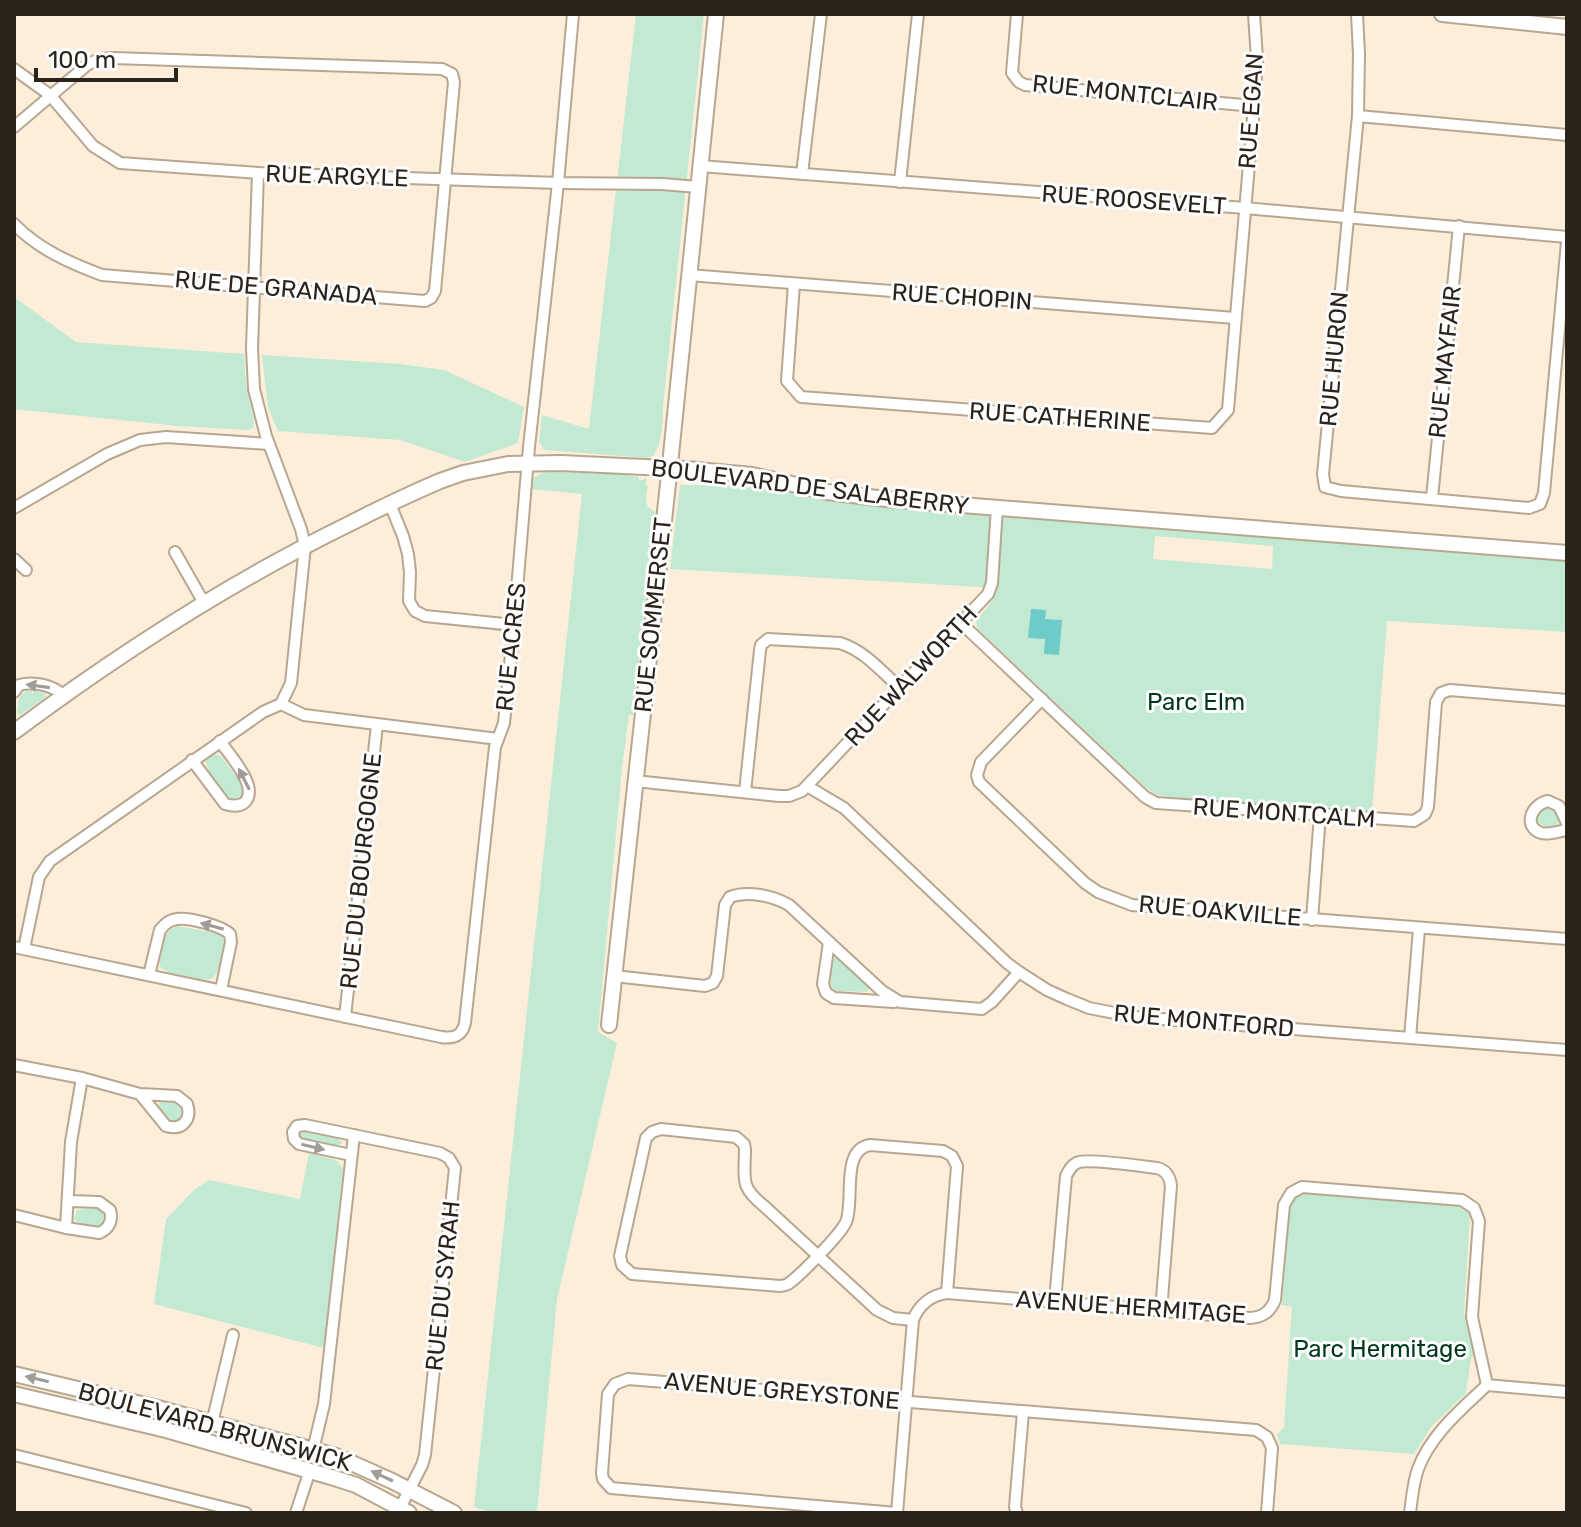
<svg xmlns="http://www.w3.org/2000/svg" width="1581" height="1527" viewBox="0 0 1581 1527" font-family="Rubik,sans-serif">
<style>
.green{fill:#c2e9d1;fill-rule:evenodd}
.water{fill:#6fcaca}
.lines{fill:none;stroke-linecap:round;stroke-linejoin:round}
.street-casing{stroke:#b8a78f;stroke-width:14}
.secondary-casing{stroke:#b8a78f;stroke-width:18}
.street{stroke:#fff;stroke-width:10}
.secondary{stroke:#fff;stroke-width:14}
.oneway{fill:#a09c98}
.labels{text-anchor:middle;stroke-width:6;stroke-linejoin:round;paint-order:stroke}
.street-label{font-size:24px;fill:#2b241b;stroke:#fdfdfd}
.park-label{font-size:24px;fill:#00371f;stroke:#fdfdfd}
</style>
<rect width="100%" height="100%" fill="#fceeda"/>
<g class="green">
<path d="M636,14H704L663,407C663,422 662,444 653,456L647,458L544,450L539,442L542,415L589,429Z"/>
<polygon points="14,297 76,342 244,354 246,385 254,421 253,428 248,430 178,426 14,409"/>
<polygon points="262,355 400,364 444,370 524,407 518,443 465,462 400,440 278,431 268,407"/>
<path d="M544,472L628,474L629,476L639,477V480H643L646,477V485L648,486C646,496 643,508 655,511L633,715H629L622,768L598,1032L617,1043L557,1299L537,1513H493L474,1507L582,494L532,489L534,478Z"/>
<path d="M680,485L770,486L837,501L1567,560V632L1387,621L1372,812L1169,797L1155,794L1144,786L979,630L977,627L976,621L990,604L998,588L670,569ZM1155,536L1273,546L1272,569L1153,559Z"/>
<path d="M27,691H32V694L35,691L44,693L46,697L20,715L17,713C19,704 17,694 27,691Z"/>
<path d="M212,754L221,756L242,785V794L238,798L232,799C221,793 207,774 206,761Z"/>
<path d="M1547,807L1553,808C1563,821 1561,826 1545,827L1537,821C1536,813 1540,809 1547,807Z"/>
<path d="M176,926L218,933L223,937C224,946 222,954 220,963C215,986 204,980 185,976C176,974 168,973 161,968C156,953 162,933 176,926Z"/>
<path d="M835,956L867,986L869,989L867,992L837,991L833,989C828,981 831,964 835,956Z"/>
<path d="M160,1102C169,1102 179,1101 183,1110L181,1118L175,1121L169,1120L158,1107Z"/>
<polygon points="304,1131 338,1138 342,1143 337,1146 303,1139 299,1135"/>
<polygon points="309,1153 336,1160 343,1169 324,1348 154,1304 166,1219 195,1189 209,1180 300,1199"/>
<polygon points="1302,1193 1459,1206 1464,1208 1470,1215 1464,1313 1473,1352 1473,1357 1471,1358 1466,1393 1432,1426 1414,1454 1280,1444 1277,1435 1284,1427 1292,1307 1282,1305 1290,1207 1295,1197"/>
<path d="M94,1208L100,1209L104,1216L103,1222L100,1226C92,1228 80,1225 74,1219L77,1210Z"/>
</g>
<polygon class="water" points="1031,609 1046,610 1045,619 1062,620 1059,655 1044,654 1045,639 1028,638"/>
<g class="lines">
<defs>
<g id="street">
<polyline points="1017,14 1012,73 1019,82 1025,85 1254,106"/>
<polyline points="1357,14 1359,54 1358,116 1323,474 1325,487 1341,491 1529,508 1540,504 1544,493 1567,242"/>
<polyline points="14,69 50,95 93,146 120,163 258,173 558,183 662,184 698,187"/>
<polyline points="1358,116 1567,135"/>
<path d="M14,127L87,65L99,59L113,58L442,69L452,74L454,82L435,291L431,298L425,301L102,275C70,263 38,249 14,224"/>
<polyline points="700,166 1245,208 1567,237"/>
<polyline points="802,174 821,14"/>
<polyline points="900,182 918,14"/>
<polyline points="689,275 1235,318"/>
<polyline points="794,284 787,381 801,397 1212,428 1228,410 1254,106 1257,59 1254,14"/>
<polyline points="1432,498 1459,226"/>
<polyline points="390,504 403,536 408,554 410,572 409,601 415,611 425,616 514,625"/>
<polyline points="14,508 107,454 140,440 166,437 269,444"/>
<polyline points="175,552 204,603"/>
<polyline points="14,559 26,570"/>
<polyline points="961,623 1145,797 1156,803 1414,821 1425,814 1428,807 1436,702 1441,693 1450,690 1567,700"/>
<path d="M14,692L19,685C34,681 53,685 64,696"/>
<polyline points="1042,699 981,762 977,775 979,782 1085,883 1098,892 1132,905 1567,939"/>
<polyline points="281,704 304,715 498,739"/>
<path d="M192,760L225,804C232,806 238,807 244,803C261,788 229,755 220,741"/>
<polyline points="635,781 779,796 789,796 802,791 988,594 992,583 997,508"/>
<polyline points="807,786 844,808 1007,963 1019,972 1047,990 1067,999 1089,1008 1135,1017 1567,1050"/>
<path d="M745,792L760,650L761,645L768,639L840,643C865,651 881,671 900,688"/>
<path d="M1567,823L1559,806L1548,801C1532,804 1522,826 1541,833C1549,835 1559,831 1567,830"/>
<polyline points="1312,920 1320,815"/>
<polyline points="829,942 823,984 826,993 834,998 894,1002"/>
<path d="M14,947L441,1037C454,1039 462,1036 465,1023L495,747L504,723L514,625L529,447L558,183L573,14"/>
<polyline points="24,949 39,877 50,861 263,712 281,704 291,683 305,546 301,529 266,436 254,389 252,348 258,173"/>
<path d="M149,975L160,930C165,924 169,920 177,919C189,917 222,926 230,934L231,942L221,990"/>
<path d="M614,976L705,986L713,983L717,976L725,905L730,897C747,890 774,896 789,905L882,991L900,1002L982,1009L992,1002L1019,972"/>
<polyline points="345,1017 377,725"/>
<polyline points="1410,1038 1419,929"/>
<path d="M14,1065L82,1078L140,1094L177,1096L187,1104C192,1119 183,1131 166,1126L140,1094"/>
<polyline points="351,1155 299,1144 294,1139 293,1132 297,1126 305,1125 440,1153 449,1158 455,1168 425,1455 422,1465 400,1508"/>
<polyline points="14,1215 66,1228 71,1142 82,1078"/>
<path d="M66,1228L99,1233C109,1229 113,1221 110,1210L99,1202L69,1201"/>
<path d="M1055,1301L1066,1176C1069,1170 1072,1164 1079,1162C1091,1159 1141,1166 1157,1168C1166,1170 1170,1177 1171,1186L1161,1311"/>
<path d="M913,1320L893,1318L877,1310L764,1206C739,1186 745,1179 745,1149L744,1144L736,1137L661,1129L652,1132L646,1138L620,1256L622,1265L632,1274L780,1286C786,1285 787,1285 792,1281C803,1272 841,1234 846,1222C855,1201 840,1150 870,1145L943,1151L952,1156L957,1166L947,1293"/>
<polyline points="1487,1385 1567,1392"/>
<polyline points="212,1423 233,1335"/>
<polyline points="313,1450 324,1404 354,1135"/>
<polyline points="14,1455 246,1513"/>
<polyline points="296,1513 310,1470"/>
<polyline points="897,1513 611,1488 603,1479 602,1473 608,1394 615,1384 628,1379 1256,1430 1267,1437 1272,1448 1267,1513"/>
<path d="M897,1513L913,1320C919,1305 931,1295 947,1293L1250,1318C1263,1317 1270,1312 1275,1300L1284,1205L1291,1193L1302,1187L1462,1200L1474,1208L1479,1221L1472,1317L1487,1385"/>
<polyline points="1017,1513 1015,1507 1023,1412"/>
<path d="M1410,1513C1412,1498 1413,1483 1418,1469C1431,1434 1461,1410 1487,1385"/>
</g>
<g id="secondary">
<polyline points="1442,14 1567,27"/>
<path d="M14,732C120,653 232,581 351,523C380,508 410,494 440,481L463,473L508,464L561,463L686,469L752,475L827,492L886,499L1567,553"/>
<polyline points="609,1025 668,484 716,14"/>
<polyline points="14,1374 154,1407 336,1456 392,1481 454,1513"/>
<polyline points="14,1394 166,1430 331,1477 356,1485 409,1513"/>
</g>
</defs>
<use href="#street" class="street-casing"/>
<use href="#secondary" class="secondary-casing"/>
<use href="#street" class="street"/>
<use href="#secondary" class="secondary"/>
</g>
<defs><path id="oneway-solid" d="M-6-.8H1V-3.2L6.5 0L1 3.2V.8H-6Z" transform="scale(2)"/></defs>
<g class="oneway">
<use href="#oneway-solid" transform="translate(38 686) rotate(-172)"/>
<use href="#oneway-solid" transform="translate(244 779) rotate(-117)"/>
<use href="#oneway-solid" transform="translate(212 926) rotate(-165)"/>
<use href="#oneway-solid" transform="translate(313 1147) rotate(13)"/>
<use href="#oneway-solid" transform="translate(37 1379) rotate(-167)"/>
<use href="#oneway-solid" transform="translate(382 1476) rotate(-155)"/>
</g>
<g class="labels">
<g class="street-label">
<text transform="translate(1125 93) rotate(6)" y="8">RUE MONTCLAIR</text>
<text transform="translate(1251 111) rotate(-86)" y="8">RUE EGAN</text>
<text transform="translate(337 176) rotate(2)" y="8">RUE ARGYLE</text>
<text transform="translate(1134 200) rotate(4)" y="8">RUE ROOSEVELT</text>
<text transform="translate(276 288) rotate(5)" y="8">RUE DE GRANADA</text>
<text transform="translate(962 297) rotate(4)" y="8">RUE CHOPIN</text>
<text transform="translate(1334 359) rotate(-85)" y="8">RUE HURON</text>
<text transform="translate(1445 362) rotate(-84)" y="8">RUE MAYFAIR</text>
<text transform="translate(1060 417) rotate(4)" y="8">RUE CATHERINE</text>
<text transform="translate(810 487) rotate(7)" y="8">BOULEVARD DE SALABERRY</text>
<text transform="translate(653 615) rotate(-84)" y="8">RUE SOMMERSET</text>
<text transform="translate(511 647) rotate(-84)" y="8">RUE ACRES</text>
<text transform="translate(911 676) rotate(-47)" y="8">RUE WALWORTH</text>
<text transform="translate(1284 813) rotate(4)" y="8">RUE MONTCALM</text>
<text transform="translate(361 871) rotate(-84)" y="8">RUE DU BOURGOGNE</text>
<text transform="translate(1220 911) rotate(5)" y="8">RUE OAKVILLE</text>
<text transform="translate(1204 1021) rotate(5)" y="8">RUE MONTFORD</text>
<text transform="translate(443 1286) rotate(-84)" y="8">RUE DU SYRAH</text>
<text transform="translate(1131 1307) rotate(4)" y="8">AVENUE HERMITAGE</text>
<text transform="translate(782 1391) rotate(5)" y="8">AVENUE GREYSTONE</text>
<text transform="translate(215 1427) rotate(15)" y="8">BOULEVARD BRUNSWICK</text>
</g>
<g class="park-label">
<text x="1196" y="710">Parc Elm</text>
<text x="1380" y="1357">Parc Hermitage</text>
</g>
</g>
<rect width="1581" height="1527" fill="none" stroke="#2b241b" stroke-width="32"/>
<path d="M36 68v12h140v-12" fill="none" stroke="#2b241b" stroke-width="4"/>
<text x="48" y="68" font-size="24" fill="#2b241b" stroke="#fdfdfd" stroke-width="6" paint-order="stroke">100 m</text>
</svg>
